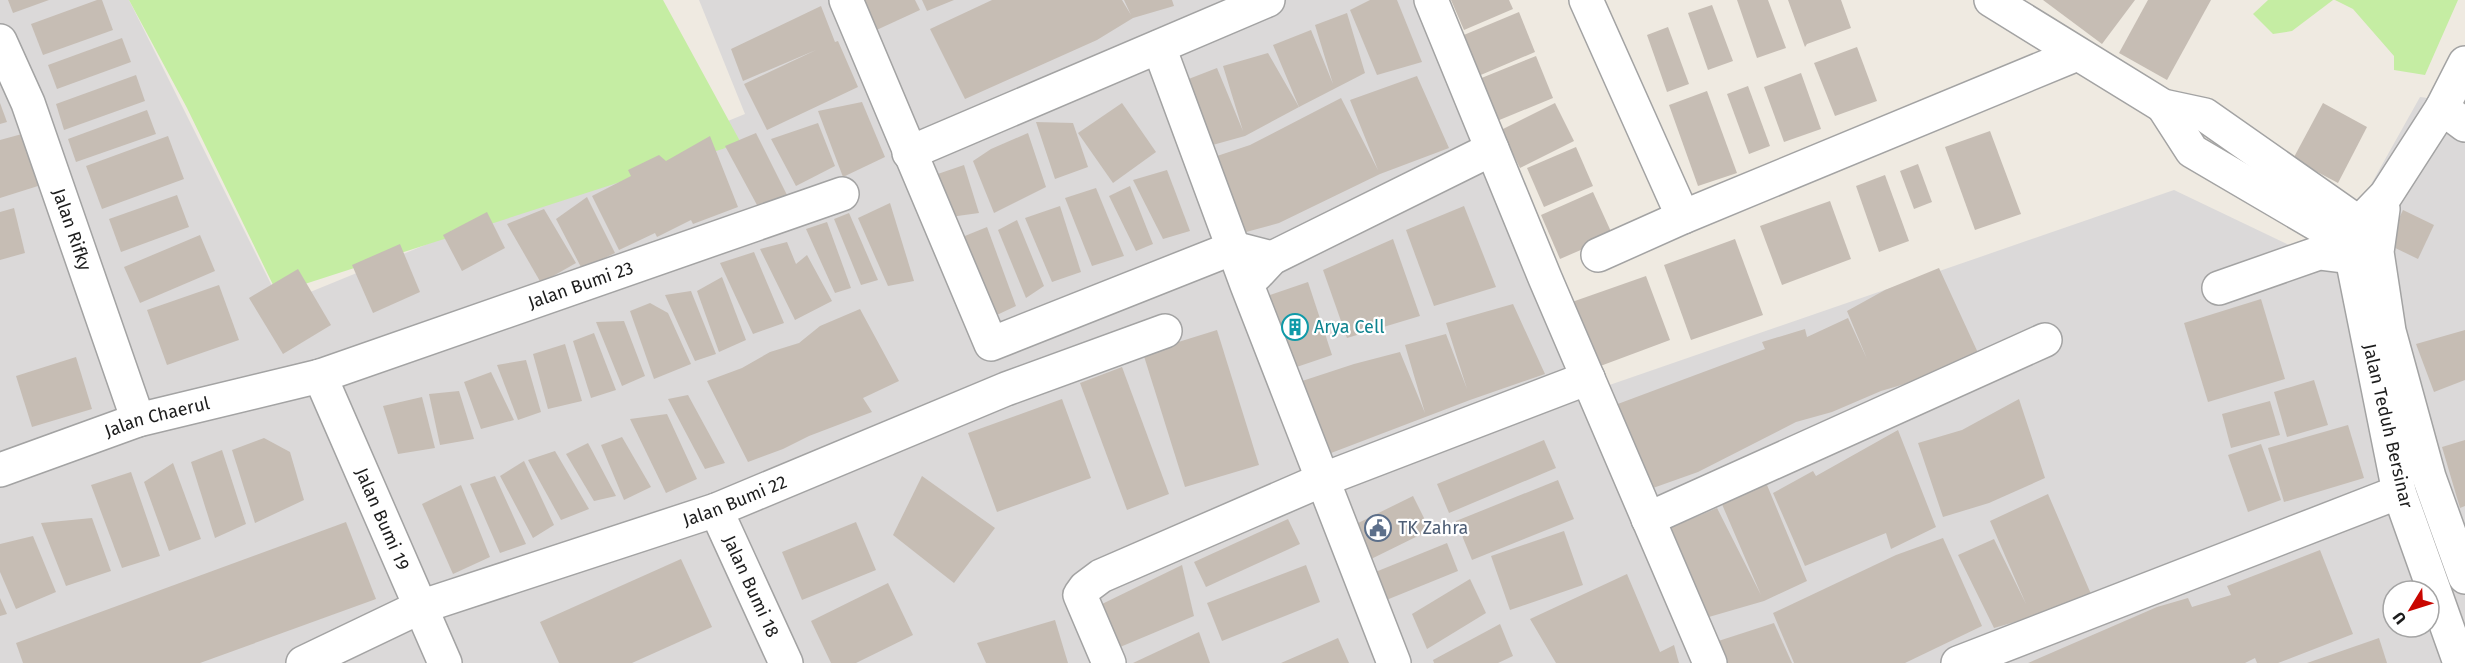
<svg xmlns="http://www.w3.org/2000/svg" width="2465" height="663" viewBox="0 0 2465 663" font-family="'Fira Sans',sans-serif">
<style>
.residential{fill:#dbd9d9;fill-rule:evenodd}
.grass{fill:#c5eda3}
.building{fill:#c6bdb4}
.lines{fill:none;stroke-linecap:round;stroke-linejoin:round}
.street-casing{stroke:#a3a3a3;stroke-width:36}
.street{stroke:#fff;stroke-width:33}
.labels{text-anchor:middle;stroke-width:4.5;stroke-linejoin:round;paint-order:stroke}
.street-label{font-size:18px;fill:#1c1c1c;stroke:#fff}
.culture-label{font-size:18px;fill:#0d838f;stroke:#fff;text-anchor:start}
.service-label{font-size:18px;fill:#4e5e75;stroke:#fff;text-anchor:start}
</style>
<rect width="100%" height="100%" fill="#efeae1"/>
<path class="residential" d="M0,0H129L281,304L745,114L699,0H1432L1595,390L2174,190L2327,263L2420,97L2458,102L2465,107V663H0ZM2393,591H2429V627H2393Z"/>
<g class="grass">
<polygon points="129,0 663,0 741,143 277,293 187,108"/>
<polygon points="2268,0 2333,0 2292,31 2273,34 2253,14"/>
<polygon points="2335,0 2458,0 2425,75 2394,70 2394,56 2353,9"/>
</g>
<g class="building">
<polygon points="8,0 49,0 13,13"/>
<polygon points="97,0 102,0 113,30 43,55 31,24"/>
<polygon points="854,0 915,0 920,10 870,33"/>
<polygon points="922,0 954,0 927,11"/>
<polygon points="992,0 1122,0 1131,15 1124,0 1172,0 1174,6 1133,18 1097,40 965,99 930,29"/>
<polygon points="1370,0 1397,0 1422,62 1377,75 1350,10"/>
<polygon points="1451,0 1509,0 1513,9 1464,30"/>
<polygon points="1737,0 1768,0 1786,48 1757,58"/>
<polygon points="1788,0 1841,0 1851,28 1807,44 1805,47"/>
<polygon points="2043,0 2135,0 2102,44"/>
<polygon points="2148,0 2211,0 2167,80 2119,53"/>
<polygon points="1712,5 1733,61 1708,70 1688,13"/>
<polygon points="821,6 835,42 838,41 858,87 767,130 744,84 816,50 743,81 731,49"/>
<polygon points="1519,12 1535,52 1476,77 1459,37"/>
<polygon points="1347,13 1365,73 1299,107 1273,45 1311,30 1333,84 1315,25"/>
<polygon points="1668,27 1689,84 1667,92 1647,35"/>
<polygon points="122,38 131,62 57,89 48,65"/>
<polygon points="1857,47 1877,101 1835,116 1814,63"/>
<polygon points="1268,53 1299,107 1245,136 1209,146 1186,80 1217,68 1243,131 1223,66"/>
<polygon points="1536,56 1553,98 1497,121 1479,79"/>
<polygon points="1801,73 1821,129 1784,142 1764,87"/>
<polygon points="136,75 145,101 64,130 56,104"/>
<polygon points="1417,76 1449,148 1380,174 1279,223 1235,235 1205,160 1250,145 1341,98 1378,170 1350,100"/>
<polygon points="1748,86 1770,146 1749,154 1727,94"/>
<polygon points="1707,91 1737,173 1698,186 1669,105"/>
<polygon points="862,102 885,157 843,177 818,111"/>
<polygon points="0,103 7,122 0,124"/>
<polygon points="1122,103 1156,152 1113,183 1078,133"/>
<polygon points="1555,103 1574,141 1520,168 1501,130"/>
<polygon points="2323,103 2367,127 2338,183 2293,159"/>
<polygon points="147,110 156,134 76,162 68,139"/>
<polygon points="1036,122 1073,123 1088,167 1055,179"/>
<polygon points="818,123 835,166 796,186 771,139"/>
<polygon points="1990,131 2021,214 1975,230 1945,147"/>
<polygon points="756,133 787,195 757,205 725,146"/>
<polygon points="1028,133 1046,187 994,213 973,161 991,149"/>
<polygon points="22,134 38,186 0,198 0,140"/>
<polygon points="168,136 184,179 102,209 86,166"/>
<polygon points="710,136 738,207 693,224 691,220 657,237 655,233 619,250 592,196 631,176 628,170 659,155 666,161"/>
<polygon points="1576,147 1593,186 1544,207 1527,168"/>
<polygon points="1918,164 1932,202 1914,209 1900,171"/>
<polygon points="964,165 979,213 943,218 926,178"/>
<polygon points="1167,170 1190,231 1163,239 1133,180"/>
<polygon points="1885,175 1909,241 1879,252 1856,186"/>
<polygon points="1130,186 1153,244 1136,251 1109,196"/>
<polygon points="1096,188 1124,256 1092,266 1065,198"/>
<polygon points="1593,192 1613,236 1560,259 1541,215"/>
<polygon points="177,195 189,227 121,252 109,219"/>
<polygon points="587,197 615,253 582,269 556,219"/>
<polygon points="1830,201 1851,259 1782,285 1760,226"/>
<polygon points="890,203 914,281 888,286 858,218"/>
<polygon points="1060,206 1081,272 1052,282 1025,218"/>
<polygon points="1464,206 1496,287 1434,306 1406,230"/>
<polygon points="14,208 25,253 0,260 0,212"/>
<polygon points="544,209 576,263 541,283 507,224"/>
<polygon points="2403,210 2434,225 2418,259 2387,244"/>
<polygon points="487,212 505,248 462,271 443,235"/>
<polygon points="849,213 878,280 861,285 834,219"/>
<polygon points="1017,220 1044,286 1026,298 998,230"/>
<polygon points="827,222 851,288 835,293 806,229"/>
<polygon points="987,227 1016,306 984,321 950,242"/>
<polygon points="200,235 215,271 140,303 124,267"/>
<polygon points="1393,239 1420,316 1347,338 1323,270"/>
<polygon points="1735,239 1763,315 1691,340 1664,265"/>
<polygon points="787,242 796,264 807,255 832,301 795,320 760,249"/>
<polygon points="400,244 420,292 373,313 352,265"/>
<polygon points="754,252 784,323 753,334 720,263"/>
<polygon points="1939,268 1979,355 1922,379 1881,391 1832,412 1796,422 1698,472 1653,488 1607,408 1765,349 1762,342 1805,329 1807,337 1848,318 1867,359 1847,311 1885,290"/>
<polygon points="298,269 331,325 283,354 249,298"/>
<polygon points="1646,276 1670,340 1595,368 1572,302"/>
<polygon points="722,277 746,340 719,352 697,291"/>
<polygon points="1308,282 1332,355 1282,372 1258,299"/>
<polygon points="219,285 239,340 167,365 147,310"/>
<polygon points="691,291 716,354 695,361 665,295"/>
<polygon points="2261,299 2285,379 2208,402 2184,323"/>
<polygon points="650,303 668,313 691,364 654,379 630,311"/>
<polygon points="1513,304 1545,374 1470,400 1318,458 1293,384 1354,364 1400,352 1425,413 1405,345 1446,334 1467,389 1446,323"/>
<polygon points="860,309 899,381 863,398 872,412 809,436 783,449 748,462 707,381 742,368 770,352 799,343 820,326"/>
<polygon points="624,321 645,376 622,386 596,322"/>
<polygon points="1217,330 1259,465 1185,487 1143,353"/>
<polygon points="2465,330 2465,380 2434,392 2416,344"/>
<polygon points="594,333 616,390 591,398 573,341"/>
<polygon points="565,344 582,401 548,409 533,354"/>
<polygon points="76,357 92,409 32,427 16,376"/>
<polygon points="526,360 541,412 518,420 497,365"/>
<polygon points="1122,367 1169,494 1127,510 1080,383"/>
<polygon points="491,372 514,420 481,429 464,382"/>
<polygon points="2314,380 2328,425 2287,437 2274,392"/>
<polygon points="459,391 474,439 440,445 429,394"/>
<polygon points="688,395 725,463 705,469 668,399"/>
<polygon points="422,397 435,448 398,454 383,406"/>
<polygon points="1062,399 1091,478 997,512 968,433"/>
<polygon points="2019,399 2045,478 1989,503 1943,517 1918,443 1962,430"/>
<polygon points="2270,401 2280,435 2231,448 2222,414"/>
<polygon points="667,414 697,479 666,493 630,419"/>
<polygon points="2348,425 2364,478 2284,502 2268,448"/>
<polygon points="1898,430 1936,527 1891,549 1886,533 1805,566 1773,493 1813,471 1816,476"/>
<polygon points="622,437 651,487 624,500 601,445"/>
<polygon points="264,438 290,452 304,500 255,523 232,450"/>
<polygon points="1544,440 1556,468 1449,513 1437,484"/>
<polygon points="2465,440 2465,506 2460,508 2442,447"/>
<polygon points="588,443 616,496 594,501 566,454"/>
<polygon points="2261,444 2281,500 2248,512 2228,455"/>
<polygon points="222,450 246,524 215,538 191,462"/>
<polygon points="555,451 589,509 561,520 528,460"/>
<polygon points="524,461 554,525 533,538 500,476"/>
<polygon points="173,463 201,539 169,551 144,482"/>
<polygon points="131,472 160,556 122,568 91,485"/>
<polygon points="495,476 526,544 500,553 470,484"/>
<polygon points="922,476 995,528 954,583 893,535"/>
<polygon points="1558,480 1574,519 1472,560 1456,521"/>
<polygon points="461,485 490,557 453,574 422,504"/>
<polygon points="1767,485 1807,581 1764,601 1695,621 1665,530 1717,508 1761,595 1721,502"/>
<polygon points="2048,494 2091,594 2032,617 1994,628 1958,555 1994,539 2026,604 1990,521"/>
<polygon points="1413,496 1430,530 1365,562 1348,528"/>
<polygon points="92,518 111,571 66,586 41,523"/>
<polygon points="1288,519 1300,544 1206,587 1194,562"/>
<polygon points="346,522 376,599 200,663 23,663 16,643"/>
<polygon points="856,522 876,570 802,600 782,552"/>
<polygon points="1564,531 1583,585 1510,610 1491,556"/>
<polygon points="33,536 56,592 16,609 0,572 0,544"/>
<polygon points="1943,538 1982,626 1905,663 1794,663 1773,613 1896,555"/>
<polygon points="1447,543 1458,571 1374,605 1363,577"/>
<polygon points="2320,550 2353,634 2278,663 2257,663 2255,658 2245,663 2028,663 2157,607 2188,598 2192,607 2231,595 2227,586"/>
<polygon points="681,559 712,627 632,663 559,663 540,622"/>
<polygon points="1182,565 1194,616 1113,650 1100,605"/>
<polygon points="1306,565 1320,602 1222,641 1207,603"/>
<polygon points="1627,574 1660,652 1674,645 1679,663 1556,663 1530,619"/>
<polygon points="1470,579 1486,613 1427,649 1412,614"/>
<polygon points="888,583 913,635 856,663 831,663 811,621"/>
<polygon points="0,598 7,614 0,616"/>
<polygon points="1055,620 1068,663 986,663 977,643"/>
<polygon points="1774,623 1792,663 1719,663 1709,644"/>
<polygon points="1500,624 1513,656 1498,663 1434,663 1433,660"/>
<polygon points="1199,632 1210,663 1133,663"/>
<polygon points="1338,638 1349,663 1281,663"/>
<polygon points="2379,638 2387,663 2307,663"/>
</g>
<g class="lines">
<defs>
<g id="street">
<polyline points="846,0 991,344 1233,248 1272,258"/>
<polyline points="1431,0 1545,278 1710,663"/>
<polyline points="1586,0 1683,217"/>
<polyline points="1991,0 2163,106 2205,115 2359,223 2379,230"/>
<path id="s1" d="M0,41L28,103L138,420"/>
<polyline points="1159,47 1247,285 1394,663"/>
<polyline points="2163,106 2192,151 2349,243 2369,250"/>
<polyline points="2442,108 2465,63"/>
<polyline points="909,153 1268,0"/>
<polyline points="2383,209 2377,252 2389,331 2429,477 2465,577"/>
<polyline points="1598,255 1683,217 2077,54"/>
<polyline points="1256,275 1272,258 1492,149"/>
<polyline points="2219,288 2319,253 2351,257"/>
<path id="s2" d="M320,376L445,663"/>
<path id="s3" d="M0,470L138,420L320,376L842,194"/>
<path id="s4" d="M716,510L786,663"/>
<polyline points="1648,519 2045,340"/>
<path id="s5" d="M303,663L420,607L716,510L1006,389L1165,331"/>
<polyline points="1109,663 1080,595 1085,588 1101,576 1322,480 1588,378"/>
<polyline points="1958,663 2399,492"/>
<polyline points="2460,663 2399,492 2349,243 2359,223 2386,195 2442,108 2465,125"/>
</g>
</defs>
<use href="#street" class="street-casing"/>
<use href="#street" class="street"/>
</g>
<defs>
<symbol id="building-ring" viewBox="-11 -11 22 22"><circle r="9.5" fill="#fff" stroke="#0f9aa8" stroke-width="1.5"/><path d="M-4-6H4V6H1V3H-1V6H-4ZM-2.5-4.3h1.7v1.8h-1.7ZM.8-4.3h1.7v1.8H.8ZM-2.5-1h1.7V.8h-1.7ZM.8-1h1.7V.8H.8Z" fill="#0f9aa8"/></symbol>
<symbol id="civic-ring" viewBox="-11 -11 22 22"><circle r="9.5" fill="#fff" stroke="#5c6f8a" stroke-width="1.5"/><path d="M-.6-6.5H3V-4.5H.6V-3L4-1V1h2V6H-6V1h2V-1L-.6-3ZM-1.2 2.5V6h2.4V2.5Z" fill="#5c6f8a"/></symbol>
</defs>
<g fill-rule="evenodd">
<use href="#building-ring" x="1280" y="312" width="30" height="30"/>
<use href="#civic-ring" x="1363" y="513" width="30" height="30"/>
</g>
<g class="labels">
<g class="street-label">
<text dy="6" stroke="none"><textPath href="#s1" startOffset="202">Jalan Rifky</textPath></text>
<text dy="6" stroke="none"><textPath href="#s3" startOffset="610">Jalan Bumi 23</textPath></text>
<text dy="6" stroke="none"><textPath href="#s3" startOffset="166">Jalan Chaerul</textPath></text>
<text transform="translate(2388 426) rotate(77)" y="6">Jalan Teduh Bersinar</text>
<text dy="6" stroke="none"><textPath href="#s5" startOffset="462">Jalan Bumi 22</textPath></text>
<text dy="6" stroke="none"><textPath href="#s2" startOffset="156">Jalan Bumi 19</textPath></text>
<text dy="6" stroke="none"><textPath href="#s4" startOffset="84">Jalan Bumi 18</textPath></text>
</g>
<g class="culture-label">
<text x="1314" y="333">Arya Cell</text>
</g>
<g class="service-label">
<text x="1398" y="534">TK Zahra</text>
</g>
</g>
<g transform="translate(2411 609) rotate(232)"><circle r="28" fill="#ffffff" stroke="#a4a4a4" stroke-width="1.5"/>
<path d="M0-4.5L10 22L0 15L-10 22Z" fill="#c90600"/>
<text y="-9" font-size="16" font-weight="bold" text-anchor="middle" fill="#1c1c1c">U</text>
</g>
</svg>
